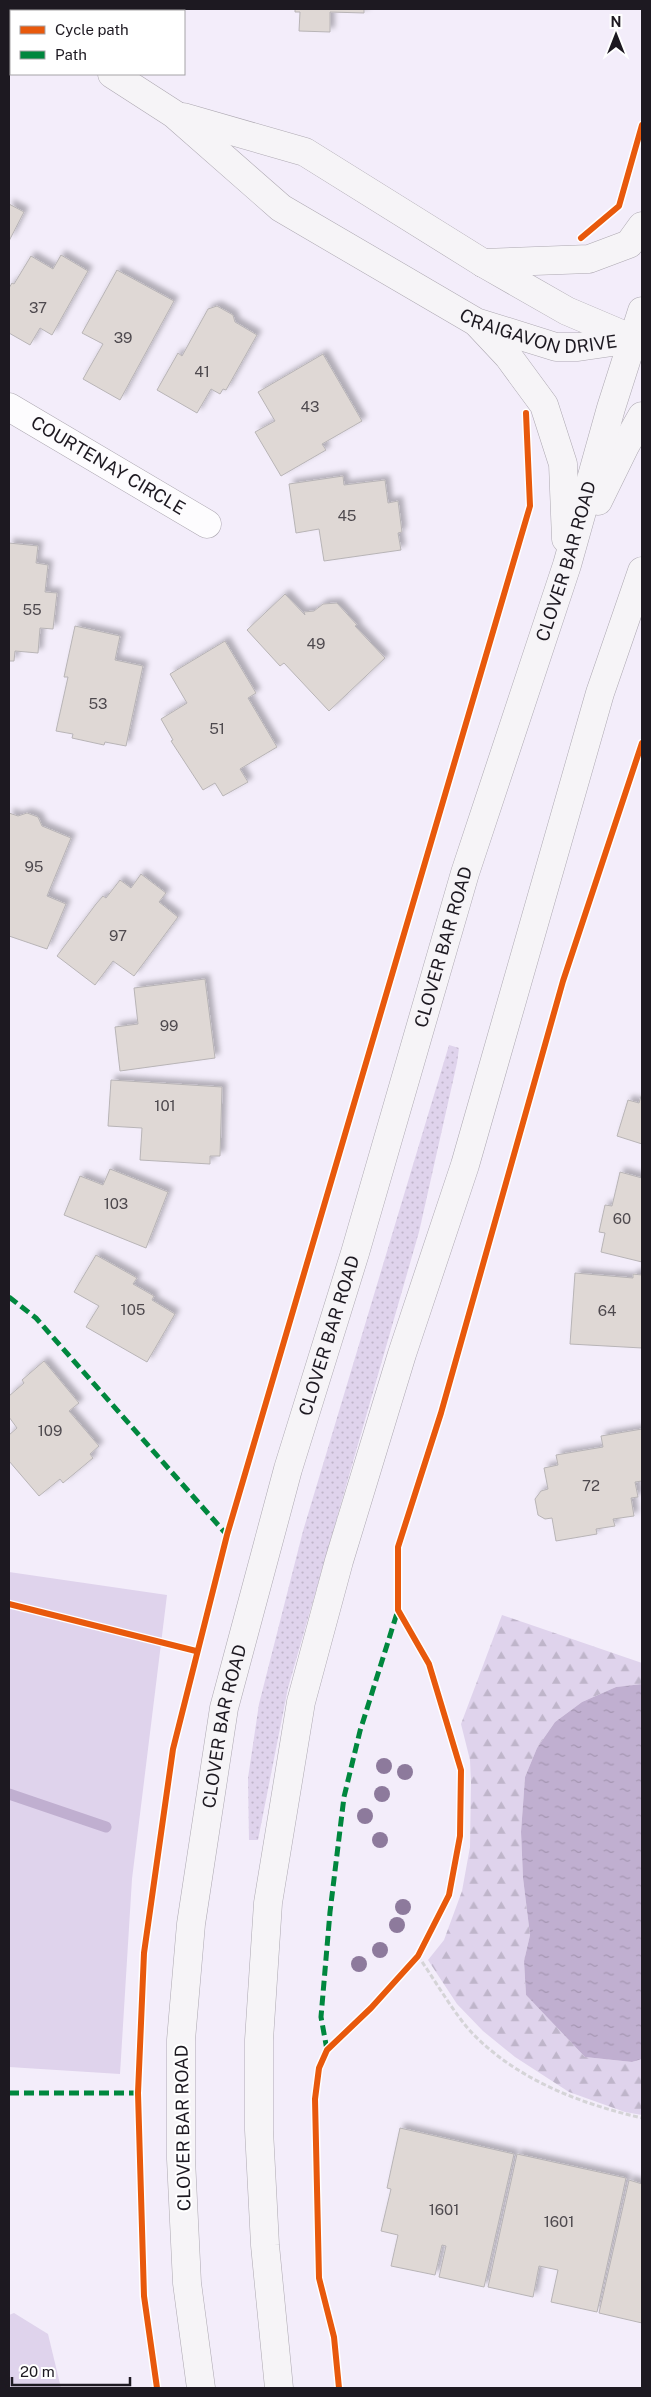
<svg xmlns="http://www.w3.org/2000/svg" width="651" height="2397" viewBox="0 0 651 2397" font-family="'Public Sans',sans-serif">
<style>
.grass{fill:url(#grass-dots)}
.forest{fill:url(#forest-firs)}
.park{fill:#dfd3ec}
.water{fill:url(#water-ripples)}
.lines{fill:none;stroke-linecap:round;stroke-linejoin:round}
.stream{stroke:#c0afd0;stroke-width:11}
.building{fill:#dfd8d5;stroke:#b8b4b6;filter:url(#shadow)}
.street-casing{stroke:#ada8b1;stroke-width:29}
.secondary-casing{stroke:#ada8b1;stroke-width:29}
.path{stroke:#d5d4d7;stroke-width:3;stroke-dasharray:5 2.5;stroke-linecap:butt}
.street{stroke:#fdfcfe;stroke-width:28}
.secondary{stroke:#f6f4f7;stroke-width:28}
.quiet{stroke:#00873e;stroke-width:5;stroke-dasharray:10 5;stroke-linecap:butt}
.cycleway-casing{stroke:#fff;stroke-width:9}
.cycleway{stroke:#e8590c;stroke-width:6}
.tree{fill:#8d7a9c}
.labels{text-anchor:middle;stroke-width:4;stroke-linejoin:round;paint-order:stroke}
.number-label{font-size:15px;fill:#4e494e}
.street-label{font-size:18px;fill:#1d1921;stroke:#fff}
</style>
<defs>
<pattern id="grass-dots" width="8" height="8" patternUnits="userSpaceOnUse" patternTransform="scale(1.25)"><rect width="8" height="8" fill="#dfd3ec"/><path d="M2 2h.1M6 6h.1" fill="none" stroke="#bfb5ca" stroke-width="1.8" stroke-linecap="round"/></pattern>
<pattern id="forest-firs" width="22" height="20" patternUnits="userSpaceOnUse" patternTransform="scale(1.25)"><rect width="22" height="20" fill="#dfd3ec"/><path d="M5 1l3.5 6h-7zM16 11l3.5 6h-7z" fill="#bfb5ca"/></pattern>
<pattern id="water-ripples" width="26" height="14" patternUnits="userSpaceOnUse" patternTransform="scale(1.25)"><rect width="26" height="14" fill="#c0afd0"/><path d="M2 4q2-2 4 0t4 0M15 11q2-2 4 0t4 0" fill="none" stroke="#a596b2"/></pattern>
<filter id="shadow"><feDropShadow dx="4.5" dy="-4.5" stdDeviation="2.5" flood-color="#0004"/></filter>
</defs>
<rect width="100%" height="100%" fill="#f3edfa"/>
<polygon class="grass" points="449,1045 459,1048 457,1063 419,1232 288,1688 258,1840 249,1840 248,1778 259,1704 303,1531"/>
<polygon class="forest" points="502,1615 642,1663 642,1684 616,1687 582,1702 555,1722 537,1748 525,1777 521,1832 523,1878 530,1935 524,1961 526,1995 585,2057 632,2062 642,2059 642,2115 625,2112 569,2092 515,2057 483,2031 457,2004 428,1960 444,1940 462,1891 470,1847 471,1782 470,1760 461,1724"/>
<g class="park">
<polygon points="9,1572 167,1595 132,1879 120,2074 9,2067"/>
<polygon points="14,2313 48,2334 61,2388 9,2388 9,2315"/>
</g>
<polygon class="water" points="642,1684 642,2059 632,2062 585,2057 526,1995 524,1961 530,1935 523,1878 521,1832 525,1777 537,1748 555,1722 582,1702 616,1687"/>
<g class="lines">
<polyline class="stream" points="9,1794 106,1827"/>
</g>
<g class="building">
<polygon points="295,9 364,9 364,13 330,12 330,32 299,31 300,12 295,12"/>
<polygon points="9,204 24,212 9,241"/>
<polygon points="61,255 88,271 52,335 40,328 30,345 9,333 9,288 12,283 14,284 31,256 53,269"/>
<polygon points="117,270 174,301 120,400 83,379 103,344 82,333"/>
<polygon points="217,306 233,315 235,322 257,335 226,390 223,389 220,394 211,389 197,413 157,390 178,353 182,356 208,309"/>
<polygon points="323,354 362,421 322,444 326,450 281,476 255,432 275,421 258,392"/>
<polygon points="343,476 344,485 385,480 388,503 398,501 402,532 398,533 401,550 324,561 319,529 296,533 289,484"/>
<polygon points="9,543 38,546 36,563 48,565 45,592 57,593 53,629 40,628 38,653 15,651 14,661 9,661"/>
<polygon points="285,594 305,615 304,612 314,611 323,604 337,603 357,625 355,626 385,658 329,711 284,663 280,666 247,630"/>
<polygon points="75,626 120,636 115,660 143,666 126,746 105,742 104,745 72,738 73,734 56,731 68,677 64,677"/>
<polygon points="225,641 256,693 248,698 277,747 240,769 248,782 223,796 215,783 203,790 171,741 173,740 161,719 187,703 170,674"/>
<polygon points="9,813 18,816 27,813 38,817 42,826 71,838 47,896 66,904 47,949 9,936"/>
<polygon points="141,874 166,893 159,902 178,917 134,976 113,961 95,985 57,956 96,904 103,896 106,898 120,880 131,888"/>
<polygon points="205,979 215,1058 120,1071 115,1027 138,1024 134,988"/>
<polygon points="111,1080 222,1087 220,1156 210,1156 210,1164 140,1160 142,1128 108,1126"/>
<polygon points="642,1093 642,1144 617,1136 628,1100 639,1103"/>
<polygon points="110,1169 168,1192 146,1248 64,1215 80,1176 103,1185"/>
<polygon points="620,1172 642,1178 642,1262 601,1252 605,1233 599,1232 605,1205 612,1206"/>
<polygon points="96,1255 137,1278 133,1284 154,1296 152,1300 175,1314 147,1362 86,1327 99,1306 74,1292"/>
<polygon points="575,1273 633,1278 633,1274 642,1275 642,1348 570,1344"/>
<polygon points="44,1361 79,1403 69,1411 99,1446 90,1454 93,1458 63,1483 60,1479 39,1496 9,1461 9,1435 17,1428 9,1417 9,1396 24,1383 22,1380"/>
<polygon points="642,1429 642,1481 635,1482 638,1497 631,1498 634,1516 613,1519 615,1526 596,1529 597,1534 556,1541 552,1518 545,1519 538,1515 535,1499 541,1491 548,1489 544,1468 558,1465 556,1455 603,1447 601,1436"/>
<polygon points="400,2128 514,2154 484,2287 439,2277 446,2246 442,2245 435,2275 391,2266 398,2235 381,2231 391,2189 387,2188"/>
<polygon points="517,2154 626,2178 597,2312 551,2302 558,2270 539,2266 533,2297 488,2287"/>
<polygon points="629,2180 642,2184 642,2323 599,2313"/>
</g>
<g class="lines">
<defs>
<g id="street">
<path id="s1" d="M9,407L207,524"/>
</g>
<g id="secondary">
<polyline points="12,9 16,11"/>
<path id="s2" d="M112,74L174,114L281,208L476,322L556,347H578L633,339L642,335"/>
<polyline points="183,117 305,152 483,263 567,311 633,339"/>
<polyline points="483,263 589,259 629,244 642,226"/>
<polyline points="478,324 508,356 544,405 563,464 566,539"/>
<polyline points="598,501 625,446 642,416"/>
<path id="s3" d="M201,2388L187,2283L181,2159V2040L191,1924L224,1708L288,1469L355,1253L465,873L567,565L611,408L642,311"/>
<polyline points="279,2388 265,2245 259,2130 259,2040 268,1903 301,1702 339,1561 402,1354 465,1165 600,693 642,571"/>
</g>
</defs>
<use href="#street" class="street-casing"/>
<use href="#secondary" class="secondary-casing"/>
<path class="path" d="M418,1956C435,1980 454,2014 473,2034C518,2080 581,2104 642,2118"/>
<use href="#street" class="street"/>
<use href="#secondary" class="secondary"/>
<g class="quiet">
<polyline points="9,1297 36,1318 227,1535"/>
<polyline points="327,2050 321,2017 330,1912 344,1797 360,1731 398,1610"/>
<polyline points="9,2093 138,2093"/>
</g>
<defs>
<g id="cycleway">
<polyline points="581,238 619,206 642,125"/>
<polyline points="9,1604 196,1651"/>
<polyline points="157,2388 144,2296 138,2093 144,1953 173,1749 227,1535 530,506 526,413"/>
<polyline points="339,2388 334,2337 319,2278 315,2099 319,2068 327,2050 371,2008 418,1956 449,1895 460,1836 461,1770 429,1664 398,1610 398,1547 441,1413 563,981 642,743"/>
</g>
</defs>
<use href="#cycleway" class="cycleway-casing"/>
<use href="#cycleway" class="cycleway"/>
</g>
<g class="tree">
<circle cx="384" cy="1766" r="8"/>
<circle cx="405" cy="1772" r="8"/>
<circle cx="382" cy="1794" r="8"/>
<circle cx="365" cy="1816" r="8"/>
<circle cx="380" cy="1840" r="8"/>
<circle cx="403" cy="1907" r="8"/>
<circle cx="397" cy="1925" r="8"/>
<circle cx="380" cy="1950" r="8"/>
<circle cx="359" cy="1964" r="8"/>
</g>
<g class="labels">
<g class="number-label">
<text x="38" y="313">37</text>
<text x="123" y="343">39</text>
<text x="202" y="377">41</text>
<text x="310" y="412">43</text>
<text x="347" y="521">45</text>
<text x="32" y="615">55</text>
<text x="316" y="649">49</text>
<text x="98" y="709">53</text>
<text x="217" y="734">51</text>
<text x="34" y="872">95</text>
<text x="118" y="941">97</text>
<text x="169" y="1031">99</text>
<text x="165" y="1111">101</text>
<text x="116" y="1209">103</text>
<text x="622" y="1224">60</text>
<text x="133" y="1315">105</text>
<text x="607" y="1316">64</text>
<text x="50" y="1436">109</text>
<text x="591" y="1491">72</text>
<text x="444" y="2215">1601</text>
<text x="559" y="2227">1601</text>
</g>
<g class="street-label">
<text dy="6" stroke="none"><textPath href="#s2" startOffset="506">CRAIGAVON DRIVE</textPath></text>
<text dy="6" stroke="none"><textPath href="#s1" startOffset="115">COURTENAY CIRCLE</textPath></text>
<text dy="6" stroke="none"><textPath href="#s3" startOffset="1881">CLOVER BAR ROAD</textPath></text>
<text dy="6" stroke="none"><textPath href="#s3" startOffset="1476">CLOVER BAR ROAD</textPath></text>
<text dy="6" stroke="none"><textPath href="#s3" startOffset="1071">CLOVER BAR ROAD</textPath></text>
<text dy="6" stroke="none"><textPath href="#s3" startOffset="666">CLOVER BAR ROAD</textPath></text>
<text transform="translate(183 2128) rotate(-91)" y="6">CLOVER BAR ROAD</text>
</g>
</g>
<rect width="651" height="2397" fill="none" stroke="#1d1921" stroke-width="20"/>
<rect x="10" y="10" width="175" height="65" fill="#ffffff" stroke="#a5a3a6"/>
<rect x="20" y="26" width="25" height="8" fill="#e8590c" stroke="#a5a3a6"/>
<text x="55" y="35" font-size="15" fill="#1d1921">Cycle path</text>
<rect x="20" y="51" width="25" height="8" fill="#00873e" stroke="#a5a3a6"/>
<text x="55" y="60" font-size="15" fill="#1d1921">Path</text>
<g transform="translate(616 35)" stroke="#ffffff" stroke-width="4" paint-order="stroke">
<path d="M0-4L9 19L0 12L-9 19Z" fill="#1d1921"/>
<text y="-8" font-size="14" font-weight="bold" text-anchor="middle" fill="#1d1921">N</text>
</g>
<path d="M12 2377v8h118v-8" fill="none" stroke="#1d1921" stroke-width="2.5"/>
<text x="20" y="2377" font-size="15" fill="#1d1921" stroke="#ffffff" stroke-width="4" paint-order="stroke">20 m</text>
</svg>
